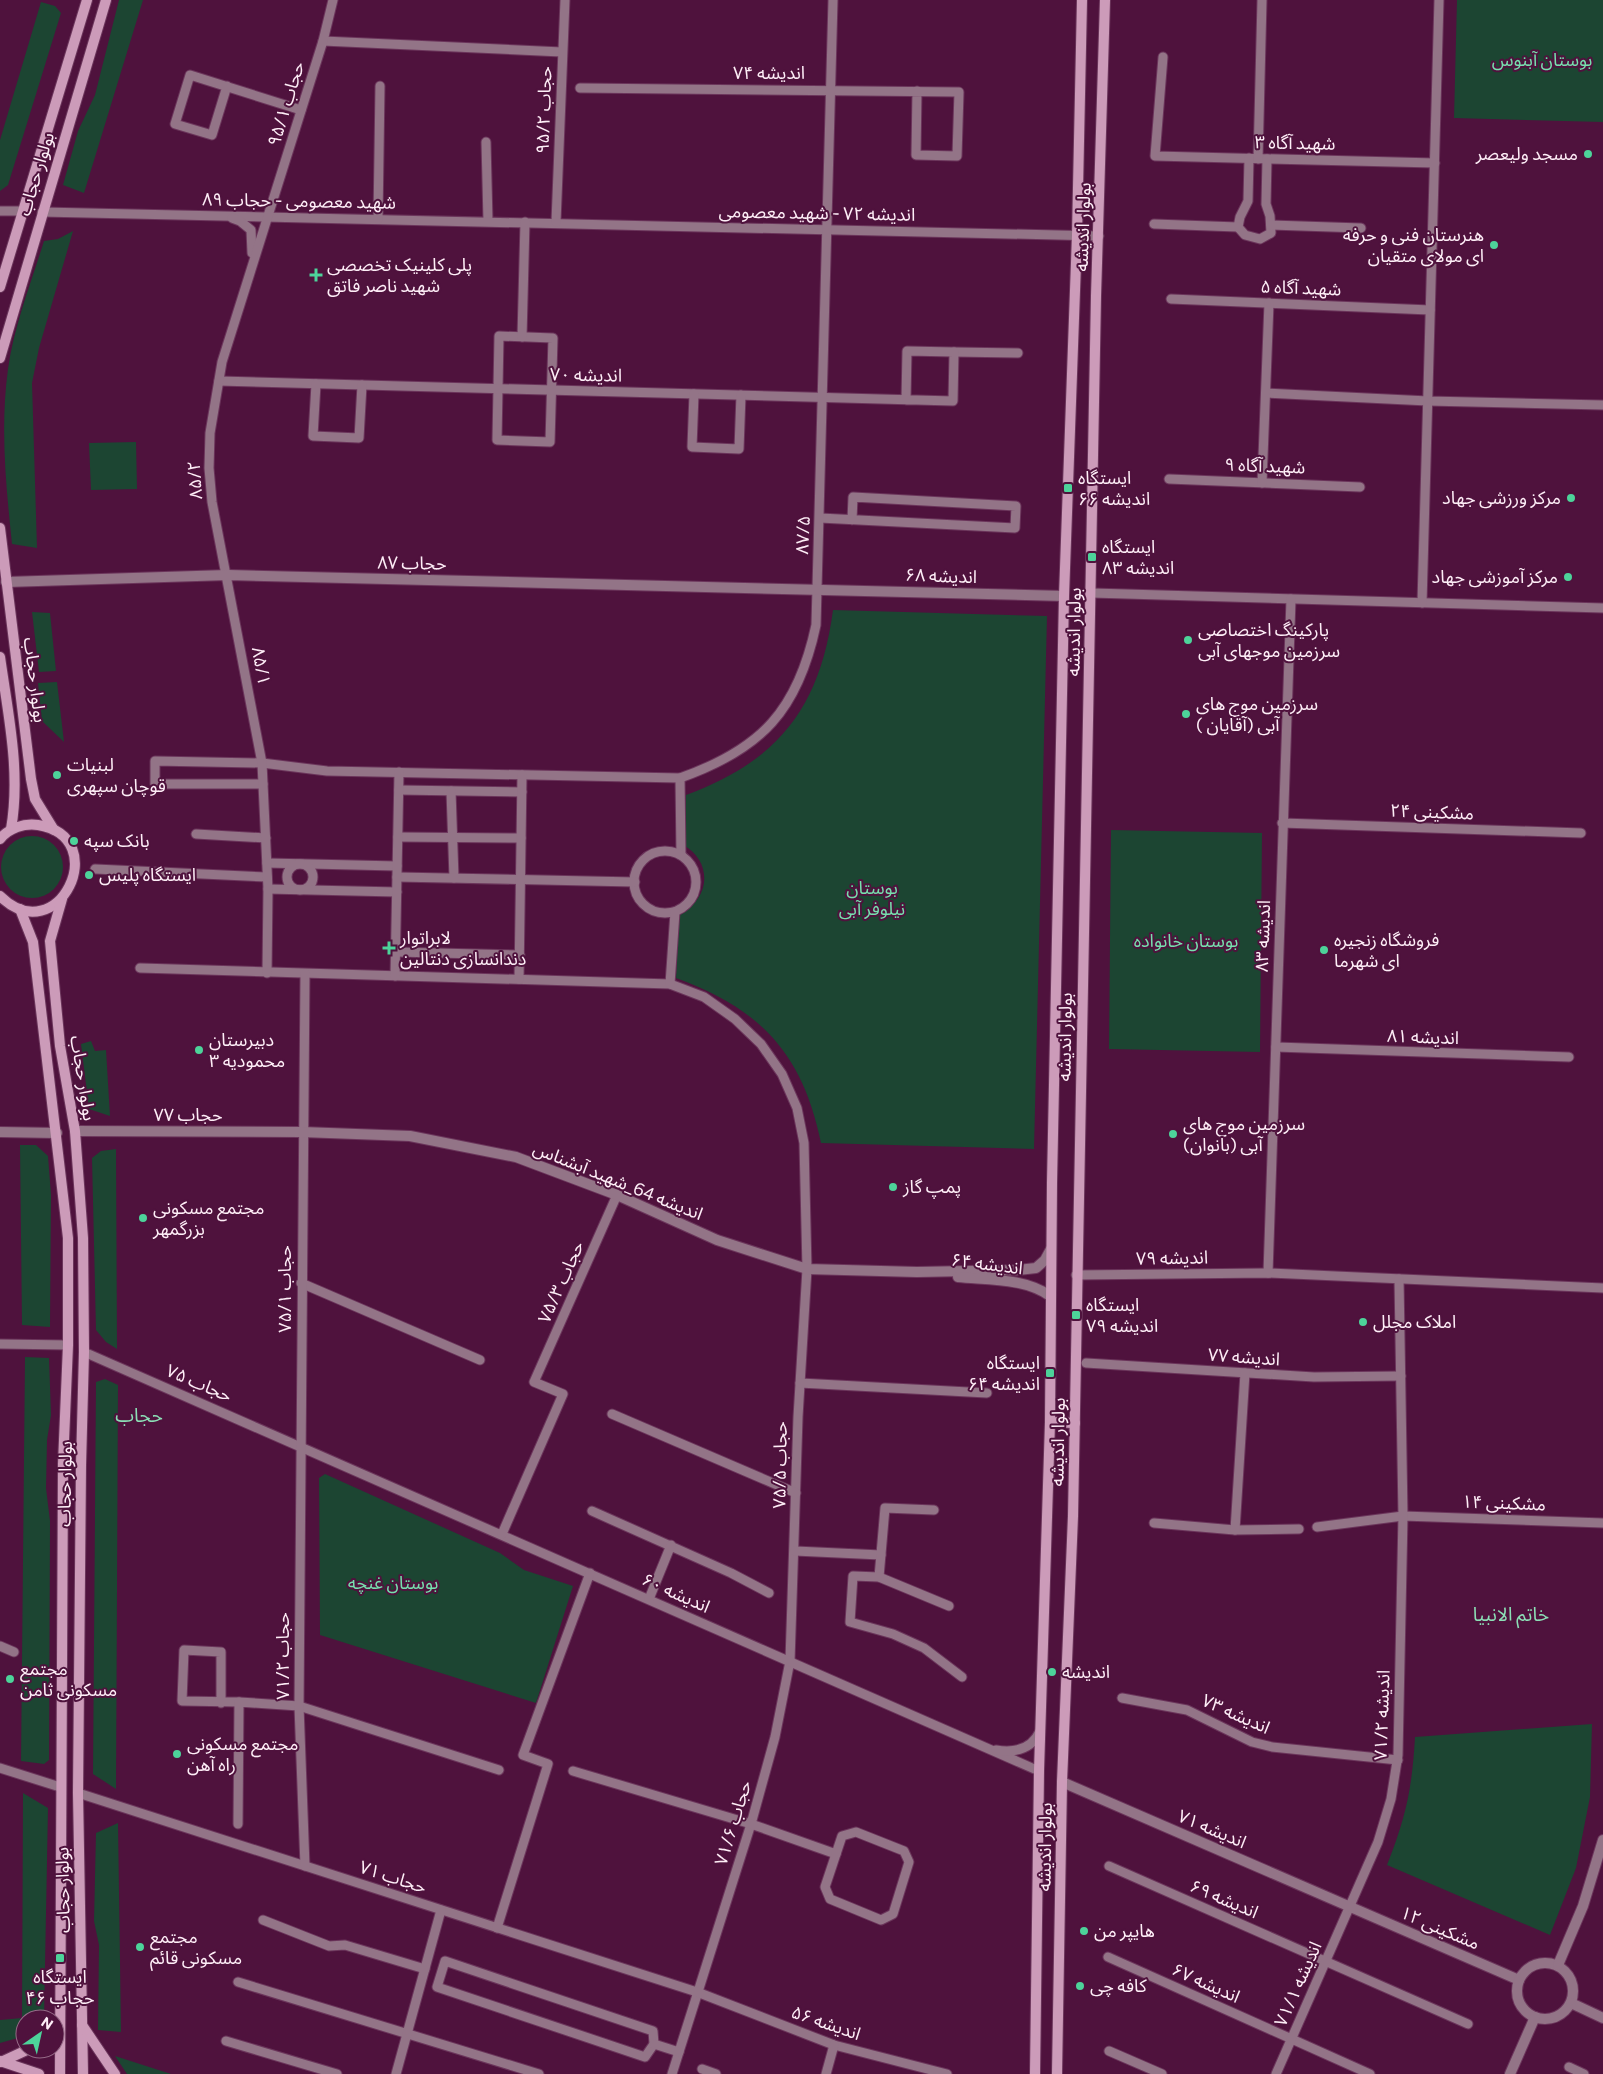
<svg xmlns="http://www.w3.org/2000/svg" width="1603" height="2074" viewBox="0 0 1603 2074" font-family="Commissioner,'Noto Sans Arabic',sans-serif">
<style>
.green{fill:#1c4532}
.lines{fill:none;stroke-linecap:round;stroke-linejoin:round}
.minor-casing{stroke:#6b355b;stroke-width:11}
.tertiary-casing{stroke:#6b355b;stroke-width:12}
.secondary-casing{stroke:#6b355b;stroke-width:12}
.minor{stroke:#937487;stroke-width:9}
.tertiary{stroke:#937487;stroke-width:10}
.secondary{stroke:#cc9bb9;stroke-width:10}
.poi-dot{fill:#4dd39a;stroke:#4f123d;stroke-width:2}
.labels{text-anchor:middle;stroke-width:4;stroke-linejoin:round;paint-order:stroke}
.park-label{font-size:18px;fill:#77e0ae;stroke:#4f123d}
.street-label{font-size:18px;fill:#feeef7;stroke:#4f123d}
.poi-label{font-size:18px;fill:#feeef7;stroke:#4f123d;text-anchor:start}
.neighbourhood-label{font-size:19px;fill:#8cdfb6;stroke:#4f123d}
</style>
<rect width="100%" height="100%" fill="#4f123d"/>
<g class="green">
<polygon points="119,0 143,0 84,193 63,185 78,131 95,95"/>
<polygon points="1457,0 1603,0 1603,122 1454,118"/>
<polygon points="41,2 55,6 61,13 8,185 0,191 0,140"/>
<path d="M73,231L39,348L32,383L37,548L12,544C6,486 0,428 8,369C14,326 31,283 44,241L58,239Z"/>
<polygon points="136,442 137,489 91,490 89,443"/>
<path d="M833,610L1047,616L1034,1149L821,1143C803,1054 761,1009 676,978L679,913C711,900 713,861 683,845L686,795C778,761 820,708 833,610Z"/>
<polygon points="32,612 50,613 56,671 39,672"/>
<polygon points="57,682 64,742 42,721 38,683"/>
<polygon points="1111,830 1262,833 1260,1052 1109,1049"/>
<circle cx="32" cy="867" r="31"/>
<polygon points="91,1041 95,1051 106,1050 110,1116 89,1109 81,1044"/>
<polygon points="20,1145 36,1145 48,1156 51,1195 50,1327 22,1325"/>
<polygon points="116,1149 117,1349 106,1342 96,1330 92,1158 101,1151"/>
<polygon points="25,1357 49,1358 51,1415 47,1440 46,1488 50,1521 49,1760 44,1764 21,1761"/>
<polygon points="105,1379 118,1385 116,1789 93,1774 96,1382"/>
<polygon points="325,1474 500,1553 524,1570 573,1586 536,1703 320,1635 319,1478"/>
<path d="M1592,1724L1590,1797L1576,1868L1550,1935L1387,1865C1406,1817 1412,1789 1415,1737Z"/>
<polygon points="23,1793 48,1808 44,2018 25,2019 25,2036 0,2043 0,2020 22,2018"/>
<polygon points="118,1823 121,2032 98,2030 99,1945 94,1921 96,1833"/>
<polygon points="115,2056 171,2074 127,2074"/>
</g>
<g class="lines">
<defs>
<g id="minor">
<polyline points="323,41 562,52"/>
<polyline points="1163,57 1155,156 1435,163"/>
<polyline points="227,86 212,135 175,124 190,75 301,110"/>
<polyline points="580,88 959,92 957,156 916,155 917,91"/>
<polyline points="486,142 488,221"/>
<polyline points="1249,158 1248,201 1240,217 1238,227 1245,235 1260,239 1271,233 1270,216 1266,204 1267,159"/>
<polyline points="1258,159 1262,0"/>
<polyline points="0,211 23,211"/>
<polyline points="42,212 1099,236"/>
<polyline points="232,218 240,221 251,230 252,253"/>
<polyline points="378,219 380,86"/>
<polyline points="556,222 565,0"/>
<polyline points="1154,224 1238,227"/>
<polyline points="1271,225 1361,228"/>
<polyline points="1171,299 1430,310"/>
<polygon points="499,336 553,338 550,442 497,440"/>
<polyline points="522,337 525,222"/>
<polyline points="954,352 1018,353"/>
<polyline points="219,381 953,401 954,352 907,351 906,400"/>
<polyline points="316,384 313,436 359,438 362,385"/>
<polyline points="1266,393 1428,401 1603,405"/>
<polyline points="694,394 692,447 739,449 741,395"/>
<polyline points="1169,479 1360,487"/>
<polyline points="1262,483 1269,303"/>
<polyline points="820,518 1015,528 1016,506 853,497 852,520"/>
<polyline points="1092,593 1603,608"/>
<polyline points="1422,603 1439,0"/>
<polyline points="680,778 681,855"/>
<path d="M263,784H155V761L262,763L327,771L680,778C762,749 798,710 816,625L833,0"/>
<polyline points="399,790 522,792"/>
<polyline points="451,791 454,878"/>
<polyline points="1282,823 1581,833"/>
<polyline points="196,834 266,838"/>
<polyline points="398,837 521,838"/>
<circle cx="665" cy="882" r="31"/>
<polyline points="267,863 397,866"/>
<circle cx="300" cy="877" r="13"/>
<polyline points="95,869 267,877"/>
<polyline points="397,877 635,882"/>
<polyline points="268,889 397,892"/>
<polyline points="396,952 520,955"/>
<polyline points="140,968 670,984 704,997 735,1019 761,1044 782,1074 797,1108 804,1143 807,1269 798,1417 790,1661 775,1737 751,1824 672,2074"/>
<polyline points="267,973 268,889 262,763 212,502 209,468 210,433 222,362 323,41 333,0"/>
<polyline points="395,976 399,772"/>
<polyline points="519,979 522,775"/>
<polyline points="670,984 675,912"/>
<polyline points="1276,1047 1569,1057"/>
<polyline points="1268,1273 1291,599"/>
<polyline points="1076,1275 1268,1273 1603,1288"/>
<polyline points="301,1283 480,1360"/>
<polyline points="0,1344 68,1345"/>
<polyline points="84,1352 1039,1771"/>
<polyline points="1086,1363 1314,1377 1401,1376"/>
<polyline points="800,1383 987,1393"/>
<polyline points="612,1414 796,1493"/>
<polyline points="592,1511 731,1573 769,1593"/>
<polyline points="1154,1523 1235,1530 1299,1529"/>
<polyline points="1317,1527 1403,1516 1603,1523"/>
<polyline points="1235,1530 1245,1373"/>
<polyline points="502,1534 563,1394 534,1382 617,1195"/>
<polyline points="795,1551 881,1555"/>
<polyline points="879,1577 885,1508 934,1510"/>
<polyline points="649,1599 671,1545"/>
<polyline points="949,1606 879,1577 853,1576 850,1622 893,1634 924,1648 962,1677"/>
<polyline points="0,1646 14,1652"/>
<polyline points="1122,1698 1187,1710 1252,1742 1272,1747 1398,1760"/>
<polyline points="221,1703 221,1652 184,1650 182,1701 239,1702"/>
<path d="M996,1750C1015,1753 1032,1749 1040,1731"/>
<polyline points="0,1768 60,1787"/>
<polyline points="573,1771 751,1824 836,1854"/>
<polyline points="78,1793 697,1992 834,2045 947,2074"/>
<polyline points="238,1824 239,1702 299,1706 499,1770"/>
<polygon points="856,1832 904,1851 909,1862 893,1914 881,1920 830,1899 825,1887 842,1836"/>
<polyline points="305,1866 299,1706 305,974"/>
<polyline points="1109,1866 1468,2024"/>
<polyline points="263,1920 329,1946 345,1945 425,1969"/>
<polyline points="497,1928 548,1764 523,1755 590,1573"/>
<polyline points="1108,1957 1370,2074"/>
<polygon points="445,1961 653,2031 654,2044 645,2057 437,1987"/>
<polyline points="238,1982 539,2074"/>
<polyline points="226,2041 337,2074"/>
<polyline points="654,2044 679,2052"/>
<polyline points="1109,2051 1162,2074"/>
<polyline points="1569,2067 1584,2074"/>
<polyline points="702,2069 716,2074"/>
<polyline points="396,2074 441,1910"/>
<polyline points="826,2074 834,2045"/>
<polyline points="1276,2074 1378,1842 1391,1799 1398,1755 1403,1516 1399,1279"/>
</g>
<g id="tertiary">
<polyline points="6,582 228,575 1064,596"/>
<polyline points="75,1131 302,1132 410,1136 516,1157 617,1195 717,1240 807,1269 917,1272 1018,1270 1036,1268 1045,1260 1051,1249"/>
<polyline points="0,1132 57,1133"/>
<path d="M958,1277C988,1280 1025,1278 1050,1296"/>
<polyline points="1062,1782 1519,1980"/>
<circle cx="1545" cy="1991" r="28"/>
<polyline points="1558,1965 1583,1906 1603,1840"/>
<polyline points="1571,2003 1603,2018"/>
<polyline points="1510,2074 1535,2017"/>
</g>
<g id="secondary">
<polyline points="0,287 87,0"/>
<polyline points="0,358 106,0"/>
<polyline points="0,528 31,779 35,799 54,830"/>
<path d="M0,657C8,714 21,772 11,829"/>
<path d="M0,839C9,828 24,823 38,825C114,837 58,953 0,896"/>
<polyline points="62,899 50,941 60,1046 75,1131 83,1238 84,1352 81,1465 78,1793 83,2074"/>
<polyline points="20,909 33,942 68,1238 68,1345 63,1464 60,2074"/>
<polyline points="1050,1422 1075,1423"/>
<polyline points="82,2025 115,2074"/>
<polyline points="0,2061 39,2074"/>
<polyline points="1,2062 29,2049"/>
<polyline points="1035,2074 1039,1771 1050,1422 1052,1183 1064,596 1077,235 1082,0"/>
<polyline points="1057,2074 1062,1782 1073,1516 1096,296 1105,0"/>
</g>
</defs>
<use href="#minor" class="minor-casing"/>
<use href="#tertiary" class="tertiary-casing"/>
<use href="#secondary" class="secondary-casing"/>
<use href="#minor" class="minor"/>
<use href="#tertiary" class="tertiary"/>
<use href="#secondary" class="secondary"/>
</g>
<g class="poi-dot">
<circle cx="1588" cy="154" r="5"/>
<circle cx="1494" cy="245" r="5"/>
<path d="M313.5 267.5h5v5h5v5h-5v5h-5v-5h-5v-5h5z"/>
<rect x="1063" y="483" width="10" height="10" rx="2.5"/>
<circle cx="1571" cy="498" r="5"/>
<rect x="1087" y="552" width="10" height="10" rx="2.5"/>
<circle cx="1568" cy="577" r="5"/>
<circle cx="1188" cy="640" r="5"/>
<circle cx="1186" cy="714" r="5"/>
<circle cx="57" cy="775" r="5"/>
<circle cx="74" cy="841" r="5"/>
<circle cx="89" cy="875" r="5"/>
<path d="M386.5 940.5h5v5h5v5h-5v5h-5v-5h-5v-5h5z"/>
<circle cx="1324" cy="950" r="5"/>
<circle cx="199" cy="1050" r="5"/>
<circle cx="1173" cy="1134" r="5"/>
<circle cx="893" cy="1187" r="5"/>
<circle cx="143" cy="1218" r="5"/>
<rect x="1071" y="1310" width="10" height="10" rx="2.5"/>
<circle cx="1363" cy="1322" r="5"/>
<rect x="1045" y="1368" width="10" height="10" rx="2.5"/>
<circle cx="1052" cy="1672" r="5"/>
<circle cx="10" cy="1679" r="5"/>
<circle cx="177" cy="1754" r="5"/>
<circle cx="1084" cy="1931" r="5"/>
<circle cx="140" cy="1947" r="5"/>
<rect x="55" y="1953" width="10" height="10" rx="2.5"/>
<circle cx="1080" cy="1986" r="5"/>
</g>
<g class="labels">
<g class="park-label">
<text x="1542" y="66">بوستان آبنوس</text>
<text x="872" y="894">بوستان<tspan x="872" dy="21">نیلوفر آبی</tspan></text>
<text x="1186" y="947">بوستان خانواده</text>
<text x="393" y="1589">بوستان غنچه</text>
</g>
<g class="street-label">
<text x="769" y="79">اندیشه ۷۴</text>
<text transform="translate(286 104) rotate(-73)" y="6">حجاب ۹۵/۱</text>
<text transform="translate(544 110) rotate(-88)" y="6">حجاب ۹۵/۲</text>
<text transform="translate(1295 143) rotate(1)" y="6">شهید آگاه ۳</text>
<text transform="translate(36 174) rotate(-73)" y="6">بولوار حجاب</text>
<text transform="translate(299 201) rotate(1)" y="6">شهید معصومی - حجاب ۸۹</text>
<text transform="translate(817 213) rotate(1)" y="6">اندیشه ۷۲ - شهید معصومی</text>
<text transform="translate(1083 227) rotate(-88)" y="6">بولوار اندیشه</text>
<text transform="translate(1301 288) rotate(2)" y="6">شهید آگاه ۵</text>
<text transform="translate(586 375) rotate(1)" y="6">اندیشه ۷۰</text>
<text transform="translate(1265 466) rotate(2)" y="6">شهید آگاه ۹</text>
<text transform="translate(195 480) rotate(-94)" y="6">۸۵/۲</text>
<text transform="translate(803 535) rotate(-87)" y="6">۸۷/۵</text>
<text transform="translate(412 563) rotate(1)" y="6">حجاب ۸۷</text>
<text transform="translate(941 576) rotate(2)" y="6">اندیشه ۶۸</text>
<text transform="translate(1074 632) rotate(-89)" y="6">بولوار اندیشه</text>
<text transform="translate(261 666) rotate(80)" y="6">۸۵/۱</text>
<text transform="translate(35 680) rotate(83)" y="6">بولوار حجاب</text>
<text transform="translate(1432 812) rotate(2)" y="6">مشکینی ۲۴</text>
<text transform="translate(1263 936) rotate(-88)" y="6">اندیشه ۸۳</text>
<text transform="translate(1065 1037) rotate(-89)" y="6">بولوار اندیشه</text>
<text transform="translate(1423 1037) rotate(2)" y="6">اندیشه ۸۱</text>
<text transform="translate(83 1078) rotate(81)" y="6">بولوار حجاب</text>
<text x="188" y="1121">حجاب ۷۷</text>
<text transform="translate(618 1181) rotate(22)" y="6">اندیشه 64_شهید آبشناس</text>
<text transform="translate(1172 1258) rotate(-1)" y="6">اندیشه ۷۹</text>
<text transform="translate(987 1264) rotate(7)" y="6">اندیشه ۶۴</text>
<text transform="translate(561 1282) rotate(-66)" y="6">حجاب ۷۵/۳</text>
<text transform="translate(285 1289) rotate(-90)" y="6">حجاب ۷۵/۱</text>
<text transform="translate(1244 1357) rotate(4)" y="6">اندیشه ۷۷</text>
<text transform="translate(199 1383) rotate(23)" y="6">حجاب ۷۵</text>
<text transform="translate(1058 1442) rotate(-89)" y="6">بولوار اندیشه</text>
<text transform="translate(780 1465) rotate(-89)" y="6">حجاب ۷۵/۵</text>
<text transform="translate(65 1484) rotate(-89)" y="6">بولوار حجاب</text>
<text transform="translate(1504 1503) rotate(2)" y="6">مشکینی ۱۴</text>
<text transform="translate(676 1593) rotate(24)" y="6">اندیشه ۶۰</text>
<text transform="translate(283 1656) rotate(-90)" y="6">حجاب ۷۱/۲</text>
<text transform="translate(1236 1714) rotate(24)" y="6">اندیشه ۷۳</text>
<text transform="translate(1382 1715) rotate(-88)" y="6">اندیشه ۷۱/۲</text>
<text transform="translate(733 1823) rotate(-73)" y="6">حجاب ۷۱/۶</text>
<text transform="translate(1212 1829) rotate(23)" y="6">اندیشه ۷۱</text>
<text transform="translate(1045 1847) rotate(-89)" y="6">بولوار اندیشه</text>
<text transform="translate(393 1877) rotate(18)" y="6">حجاب ۷۱</text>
<text transform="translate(63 1890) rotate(-91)" y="6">بولوار حجاب</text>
<text transform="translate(1224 1899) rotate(23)" y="6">اندیشه ۶۹</text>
<text transform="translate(1440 1928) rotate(23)" y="6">مشکینی ۱۲</text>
<text transform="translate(1206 1983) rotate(24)" y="6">اندیشه ۶۷</text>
<text transform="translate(1298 1984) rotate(-66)" y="6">اندیشه ۷۱/۱</text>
<text transform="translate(826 2023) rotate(19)" y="6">اندیشه ۵۶</text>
</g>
<g class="poi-label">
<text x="1578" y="160" text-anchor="end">مسجد ولیعصر</text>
<text x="1484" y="241" text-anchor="end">هنرستان فنی و حرفه<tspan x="1484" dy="21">ای مولای متقیان</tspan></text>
<text x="327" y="271">پلی کلینیک تخصصی<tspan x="327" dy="21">شهید ناصر فاتق</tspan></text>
<text x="1078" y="484">ایستگاه<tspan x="1078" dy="21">اندیشه ۶۶</tspan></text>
<text x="1561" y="504" text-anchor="end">مرکز ورزشی جهاد</text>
<text x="1102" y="553">ایستگاه<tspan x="1102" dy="21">اندیشه ۸۳</tspan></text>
<text x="1558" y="583" text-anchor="end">مرکز آموزشی جهاد</text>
<text x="1198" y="636">پارکینگ اختصاصی<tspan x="1198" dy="21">سرزمین موجهای آبی</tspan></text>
<text x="1196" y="710">سرزمین موج های<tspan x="1196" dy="21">آبی (آقایان )</tspan></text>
<text x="67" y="771">لبنیات<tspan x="67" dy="21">قوچان سپهری</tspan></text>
<text x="84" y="847">بانک سپه</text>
<text x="99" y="881">ایستگاه پلیس</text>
<text x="400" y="944">لابراتوار<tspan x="400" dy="21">دندانسازی دنتالین</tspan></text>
<text x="1334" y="946">فروشگاه زنجیره<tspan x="1334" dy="21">ای شهرما</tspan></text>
<text x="209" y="1046">دبیرستان<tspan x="209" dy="21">محمودیه ۳</tspan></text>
<text x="1183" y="1130">سرزمین موج های<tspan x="1183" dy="21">آبی (بانوان)</tspan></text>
<text x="903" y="1193">پمپ گاز</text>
<text x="153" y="1214">مجتمع مسکونی<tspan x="153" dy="21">بزرگمهر</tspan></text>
<text x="1086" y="1311">ایستگاه<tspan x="1086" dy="21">اندیشه ۷۹</tspan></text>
<text x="1373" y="1328">املاک مجلل</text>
<text x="1040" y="1369" text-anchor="end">ایستگاه<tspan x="1040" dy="21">اندیشه ۶۴</tspan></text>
<text x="20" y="1675">مجتمع<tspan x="20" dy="21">مسکونی ثامن</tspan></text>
<text x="1062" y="1678">اندیشه</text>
<text x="187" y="1750">مجتمع مسکونی<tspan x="187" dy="21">راه آهن</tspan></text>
<text x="1094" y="1937">هایپر من</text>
<text x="150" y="1943">مجتمع<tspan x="150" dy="21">مسکونی قائم</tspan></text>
<text x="60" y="1983" text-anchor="middle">ایستگاه<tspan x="60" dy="21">حجاب ۴۶</tspan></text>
<text x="1090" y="1992">کافه چی</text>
</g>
<g class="neighbourhood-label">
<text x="139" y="1422">حجاب</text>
<text x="1511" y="1621">خاتم الانبیا</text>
</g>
</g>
<g transform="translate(40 2034) rotate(34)"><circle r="24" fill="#4f123d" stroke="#956a87"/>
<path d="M0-4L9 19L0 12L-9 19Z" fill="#4dd39a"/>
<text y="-8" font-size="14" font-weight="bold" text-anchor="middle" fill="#feeef7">N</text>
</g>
</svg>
